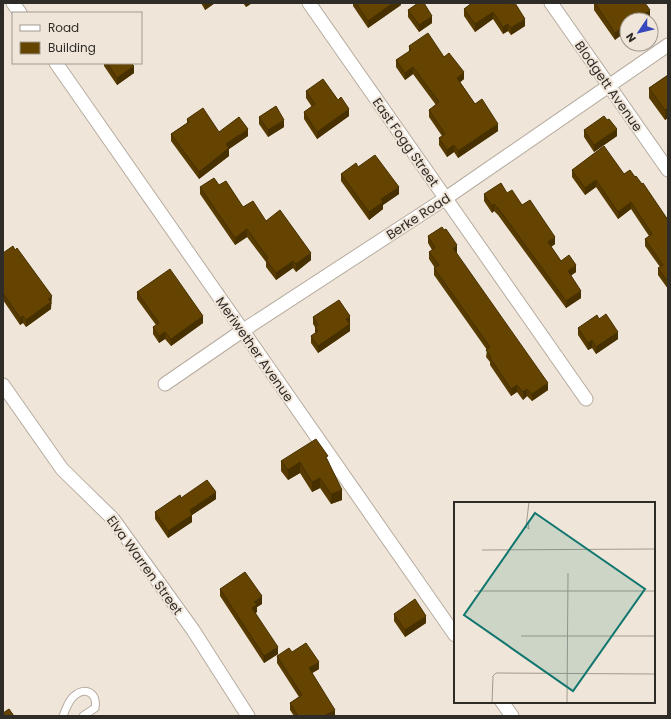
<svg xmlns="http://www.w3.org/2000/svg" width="671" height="719" viewBox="0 0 671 719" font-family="Poppins,sans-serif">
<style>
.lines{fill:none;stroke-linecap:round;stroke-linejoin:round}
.lane-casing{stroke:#b6aca0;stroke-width:9}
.street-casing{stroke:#b6aca0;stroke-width:15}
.lane{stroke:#fff;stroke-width:7}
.street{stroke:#fff;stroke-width:13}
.wall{fill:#563a00}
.shaded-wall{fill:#463000}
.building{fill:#644400;stroke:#463000}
.labels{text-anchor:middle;stroke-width:4;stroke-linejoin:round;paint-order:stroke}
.street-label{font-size:13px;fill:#2f2b27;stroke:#efe5d8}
.inset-road{fill:none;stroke:#a29b91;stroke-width:1}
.view{fill:#0f766e;fill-opacity:0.15;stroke:#0f766e;stroke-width:2}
.inset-edge{fill:none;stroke:#2f2b27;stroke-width:2}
</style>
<rect width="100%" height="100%" fill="#efe5d8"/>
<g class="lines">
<defs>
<path id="lane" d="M63,716C66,709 68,701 74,696C85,686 98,693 95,708L83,716"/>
<g id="street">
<polyline points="13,3 20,13"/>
<polyline points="309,3 586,399"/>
<polyline points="551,3 668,170"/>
<polyline points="56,63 455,635"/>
<polyline points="165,384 242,331 446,198 668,45"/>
<polyline points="3,385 62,469 113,519 193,630 248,716"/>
<polyline points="502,702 512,716"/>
</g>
</defs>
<use href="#lane" class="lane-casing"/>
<use href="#street" class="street-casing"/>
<use href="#lane" class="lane"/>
<use href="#street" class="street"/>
</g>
<g class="wall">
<polygon points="201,3 215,3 205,10"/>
<polygon points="243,3 252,3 246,7"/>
<polygon points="353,3 401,3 401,5 368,28 353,6"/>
<polygon points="472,3 525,26 511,35 508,31 503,34 493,19 475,32 464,16 464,9"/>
<polygon points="594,3 650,17 646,20 627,20 615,40 594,10"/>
<polygon points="408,10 432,23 419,32 408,17"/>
<polygon points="409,46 444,57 464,79 460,82 475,104 498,131 458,158 454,152 447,157 439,145 439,138 442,136 429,117 429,110 436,105 413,74 405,80 396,67 396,60 409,52"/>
<polygon points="104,63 131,63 134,73 117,85 104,66"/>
<polygon points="668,75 668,118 665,120 649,98 649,88"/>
<polygon points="306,91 349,116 317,139 304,119 304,112 312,107 306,98"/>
<polygon points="259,117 284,127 268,137 259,124"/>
<polygon points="187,119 219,132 248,136 229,149 229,156 199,179 171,141 171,134 187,123"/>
<polygon points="584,130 617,136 594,152 584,137"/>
<polygon points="358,167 399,194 383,205 383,209 369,220 341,181 341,174"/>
<polygon points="572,170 624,174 635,177 668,220 668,289 658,275 658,268 660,267 645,246 645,239 649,236 631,209 618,219 596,187 585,195 572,177"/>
<polygon points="219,185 243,207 266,221 311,260 296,272 293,268 276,280 266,267 266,262 247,237 235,245 200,194 200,187"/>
<polygon points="507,193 522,205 555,244 551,247 561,261 576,272 571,275 581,298 566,308 498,215 494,211 492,213 484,201 484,194"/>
<polygon points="428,236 457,253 456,253 548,390 532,401 527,396 523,400 517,392 511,396 490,365 490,362 486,357 487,350 434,275 434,268 435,268 429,259 429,252 432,250 428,243"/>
<polygon points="3,253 52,303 51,304 51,309 26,327 23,323 20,325 3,300"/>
<polygon points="137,292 203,323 171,346 165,339 159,343 153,334 153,327 156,325 137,299"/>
<polygon points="313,317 350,323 350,331 318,353 311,343 311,336 315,333 315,327 313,324"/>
<polygon points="599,319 618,339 596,354 592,348 588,350 578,335 578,328"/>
<polygon points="281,461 328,461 342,500 331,504 320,488 312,492 300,473 288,480 281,471"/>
<polygon points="181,498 216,499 192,515 192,522 168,538 155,519 155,512"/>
<polygon points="220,589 262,604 257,607 257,612 255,613 278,654 264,663 220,596"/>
<polygon points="394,614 426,623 405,637 394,621"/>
<polygon points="292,652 319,669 312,673 335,716 294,716 290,710 290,703 299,697 277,663 277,656"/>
</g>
<g class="shaded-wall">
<polygon points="205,3 215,3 205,10"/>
<polygon points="246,3 252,3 246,7"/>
<polygon points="393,3 401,3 401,5 368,28 368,21"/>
<polygon points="650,10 650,17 646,20 636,20"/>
<polygon points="493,12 493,19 475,32 475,24"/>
<polygon points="432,16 432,23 419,32 419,25"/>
<polygon points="525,19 525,26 511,35 511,28"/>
<polygon points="508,24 508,31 503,34 503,27"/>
<polygon points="627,24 627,31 615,40 615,33"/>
<polygon points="134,66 134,73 117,85 117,78"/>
<polygon points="413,67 413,74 405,80 405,73"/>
<polygon points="464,72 464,79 457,85 457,78"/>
<polygon points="668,108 668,118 665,120 665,110"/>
<polygon points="349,109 349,116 317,139 317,132"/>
<polygon points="284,120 284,127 268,137 268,130"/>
<polygon points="498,124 498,131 458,158 458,151"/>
<polygon points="248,129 248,136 229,149 229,156 199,179 199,172 226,144"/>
<polygon points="617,129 617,136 594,152 594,145"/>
<polygon points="454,145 454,152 447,157 447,150"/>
<polygon points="596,180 596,187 585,195 585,188"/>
<polygon points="399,187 399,194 383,205 383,209 369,220 369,212 381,199"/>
<polygon points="631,202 631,209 618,219 618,212"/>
<polygon points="494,204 494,211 492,213 492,206"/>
<polygon points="247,229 247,237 235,245 235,238"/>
<polygon points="555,237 555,244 548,249 548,242"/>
<polygon points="457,245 457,253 453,255 453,248"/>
<polygon points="311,253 311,260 296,272 296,264"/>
<polygon points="293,261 293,268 276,280 276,273"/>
<polygon points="576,265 576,272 568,278 568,271"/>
<polygon points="581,291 581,298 566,308 566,301"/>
<polygon points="52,296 51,309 26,327 26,320 48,299"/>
<polygon points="23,316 23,323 20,325 20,318"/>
<polygon points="203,316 203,323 171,346 171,339"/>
<polygon points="350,316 350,323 346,326 346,319"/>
<polygon points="350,324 350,331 318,353 318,346"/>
<polygon points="165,332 165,339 159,343 159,336"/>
<polygon points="618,332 618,339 596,354 596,347"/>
<polygon points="592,340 592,348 588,350 588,343"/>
<polygon points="548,383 548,390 532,401 532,394"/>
<polygon points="517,385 517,392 511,396 511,389"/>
<polygon points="527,389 527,396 523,400 523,392"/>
<polygon points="300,462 300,473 288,480 288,470"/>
<polygon points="320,478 320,488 312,492 312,482"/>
<polygon points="342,490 342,500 331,504 331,494"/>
<polygon points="216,492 216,499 192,515 192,522 168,538 168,531 190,510"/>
<polygon points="262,596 262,604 257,607 257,612 252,616 252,608 254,602"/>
<polygon points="426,616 426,623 405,637 405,630"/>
<polygon points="278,647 278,654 264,663 264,656"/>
<polygon points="319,662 319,669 309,675 309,668"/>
<polygon points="335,710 335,716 324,716"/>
</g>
<g class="building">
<polygon points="356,3 393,3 368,21"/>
<polygon points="418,3 424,3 432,16 419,25 408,10"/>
<polygon points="472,3 511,3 512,5 515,3 525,19 511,28 508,24 503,27 493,12 475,24 464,9"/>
<polygon points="595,3 645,3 650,10 636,20 627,20 627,24 615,33"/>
<polygon points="428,33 444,57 449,53 464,72 457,78 475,104 482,99 498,124 458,151 454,145 447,150 439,138 445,134 429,110 439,102 413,67 405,73 396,60 411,50 409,46"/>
<polygon points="107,63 131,63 134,66 117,78"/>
<polygon points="668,75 668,108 665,110 649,88"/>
<polygon points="323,79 338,100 341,97 349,109 317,132 304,112 315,104 306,91"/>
<polygon points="276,106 284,120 268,130 259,117"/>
<polygon points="203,108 219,132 239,117 248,129 226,144 229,148 199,172 171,134 189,122 187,119"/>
<polygon points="604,116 607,120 609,119 617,129 594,145 584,130"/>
<polygon points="604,146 624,174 630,170 635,177 636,176 642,184 643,183 668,220 668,282 658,268 663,265 645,239 652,234 631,202 618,212 596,180 585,188 572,170"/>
<polygon points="375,155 399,187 381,199 383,202 369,212 341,174 356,163 358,167"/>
<polygon points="214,178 219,185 226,181 243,207 253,201 266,221 280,210 311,253 296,264 293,261 276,273 266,260 268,258 247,229 235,238 200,187"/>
<polygon points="501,183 507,193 512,190 522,205 530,200 555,237 548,242 561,261 569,255 576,265 568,271 581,291 566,301 498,208 494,204 492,206 484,194"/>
<polygon points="442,227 444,230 446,229 457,245 453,248 548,383 532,394 527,389 523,392 517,385 511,389 490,358 491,357 486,350 490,347 434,268 439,265 429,252 435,248 428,236"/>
<polygon points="13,246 15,250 17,248 52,296 48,299 51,302 26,320 23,316 20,318 3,293 3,253"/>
<polygon points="170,269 203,316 171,339 165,332 159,336 153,327 159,323 137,292"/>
<polygon points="339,300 350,316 346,319 350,324 318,346 311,336 318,331 315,327 318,325 313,317"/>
<polygon points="606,314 618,332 596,347 592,340 588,343 578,328 597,315 599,319"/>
<polygon points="316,439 328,456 326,457 342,490 331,494 320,478 312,482 300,462 288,470 281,461"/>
<polygon points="207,480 216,492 190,510 192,515 168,531 155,512 180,495 181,498"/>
<polygon points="245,572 262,596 254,602 257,605 252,608 278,647 264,656 220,589"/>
<polygon points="415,599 426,616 405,630 394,614"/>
<polygon points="306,643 319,662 309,668 335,710 324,716 298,716 290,703 302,695 277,656 289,648 292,652"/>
<polygon points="9,709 14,716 3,716 3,713"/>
</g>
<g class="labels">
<g class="street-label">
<text transform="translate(609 86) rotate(55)" y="5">Blodgett Avenue</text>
<text transform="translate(406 142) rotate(55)" y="5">East Fogg Street</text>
<text transform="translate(418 216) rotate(-33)" y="5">Berke Road</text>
<text transform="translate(255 349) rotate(55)" y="5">Meriwether Avenue</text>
<text transform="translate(145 565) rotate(54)" y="5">Elva Warren Street</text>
</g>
</g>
<g transform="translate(454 502)">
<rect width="201" height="201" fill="#efe5d8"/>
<path class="inset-road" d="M74,20L75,27L72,25L75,0M28,48L201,47M20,89H201M67,134H201M38,201L39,174L42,171L201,172M113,201L114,71"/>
<path class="view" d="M81,11L191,87L119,189L10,113Z"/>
<rect width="201" height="201" class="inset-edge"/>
</g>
<rect width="671" height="719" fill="none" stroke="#2f2b27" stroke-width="8"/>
<rect x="12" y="12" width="130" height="52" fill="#efe5d8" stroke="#a29b91"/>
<rect x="20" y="25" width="20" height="6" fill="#ffffff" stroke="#a29b91"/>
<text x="48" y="32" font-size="12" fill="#2f2b27">Road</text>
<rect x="20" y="42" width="20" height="12" fill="#644400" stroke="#a29b91"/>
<text x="48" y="52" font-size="12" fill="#2f2b27">Building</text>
<g transform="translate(639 32) rotate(235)"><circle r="19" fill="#efe5d8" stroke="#a29b91"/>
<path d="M0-3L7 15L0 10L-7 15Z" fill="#3648bb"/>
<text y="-6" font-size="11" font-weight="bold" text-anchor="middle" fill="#2f2b27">N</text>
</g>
</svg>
